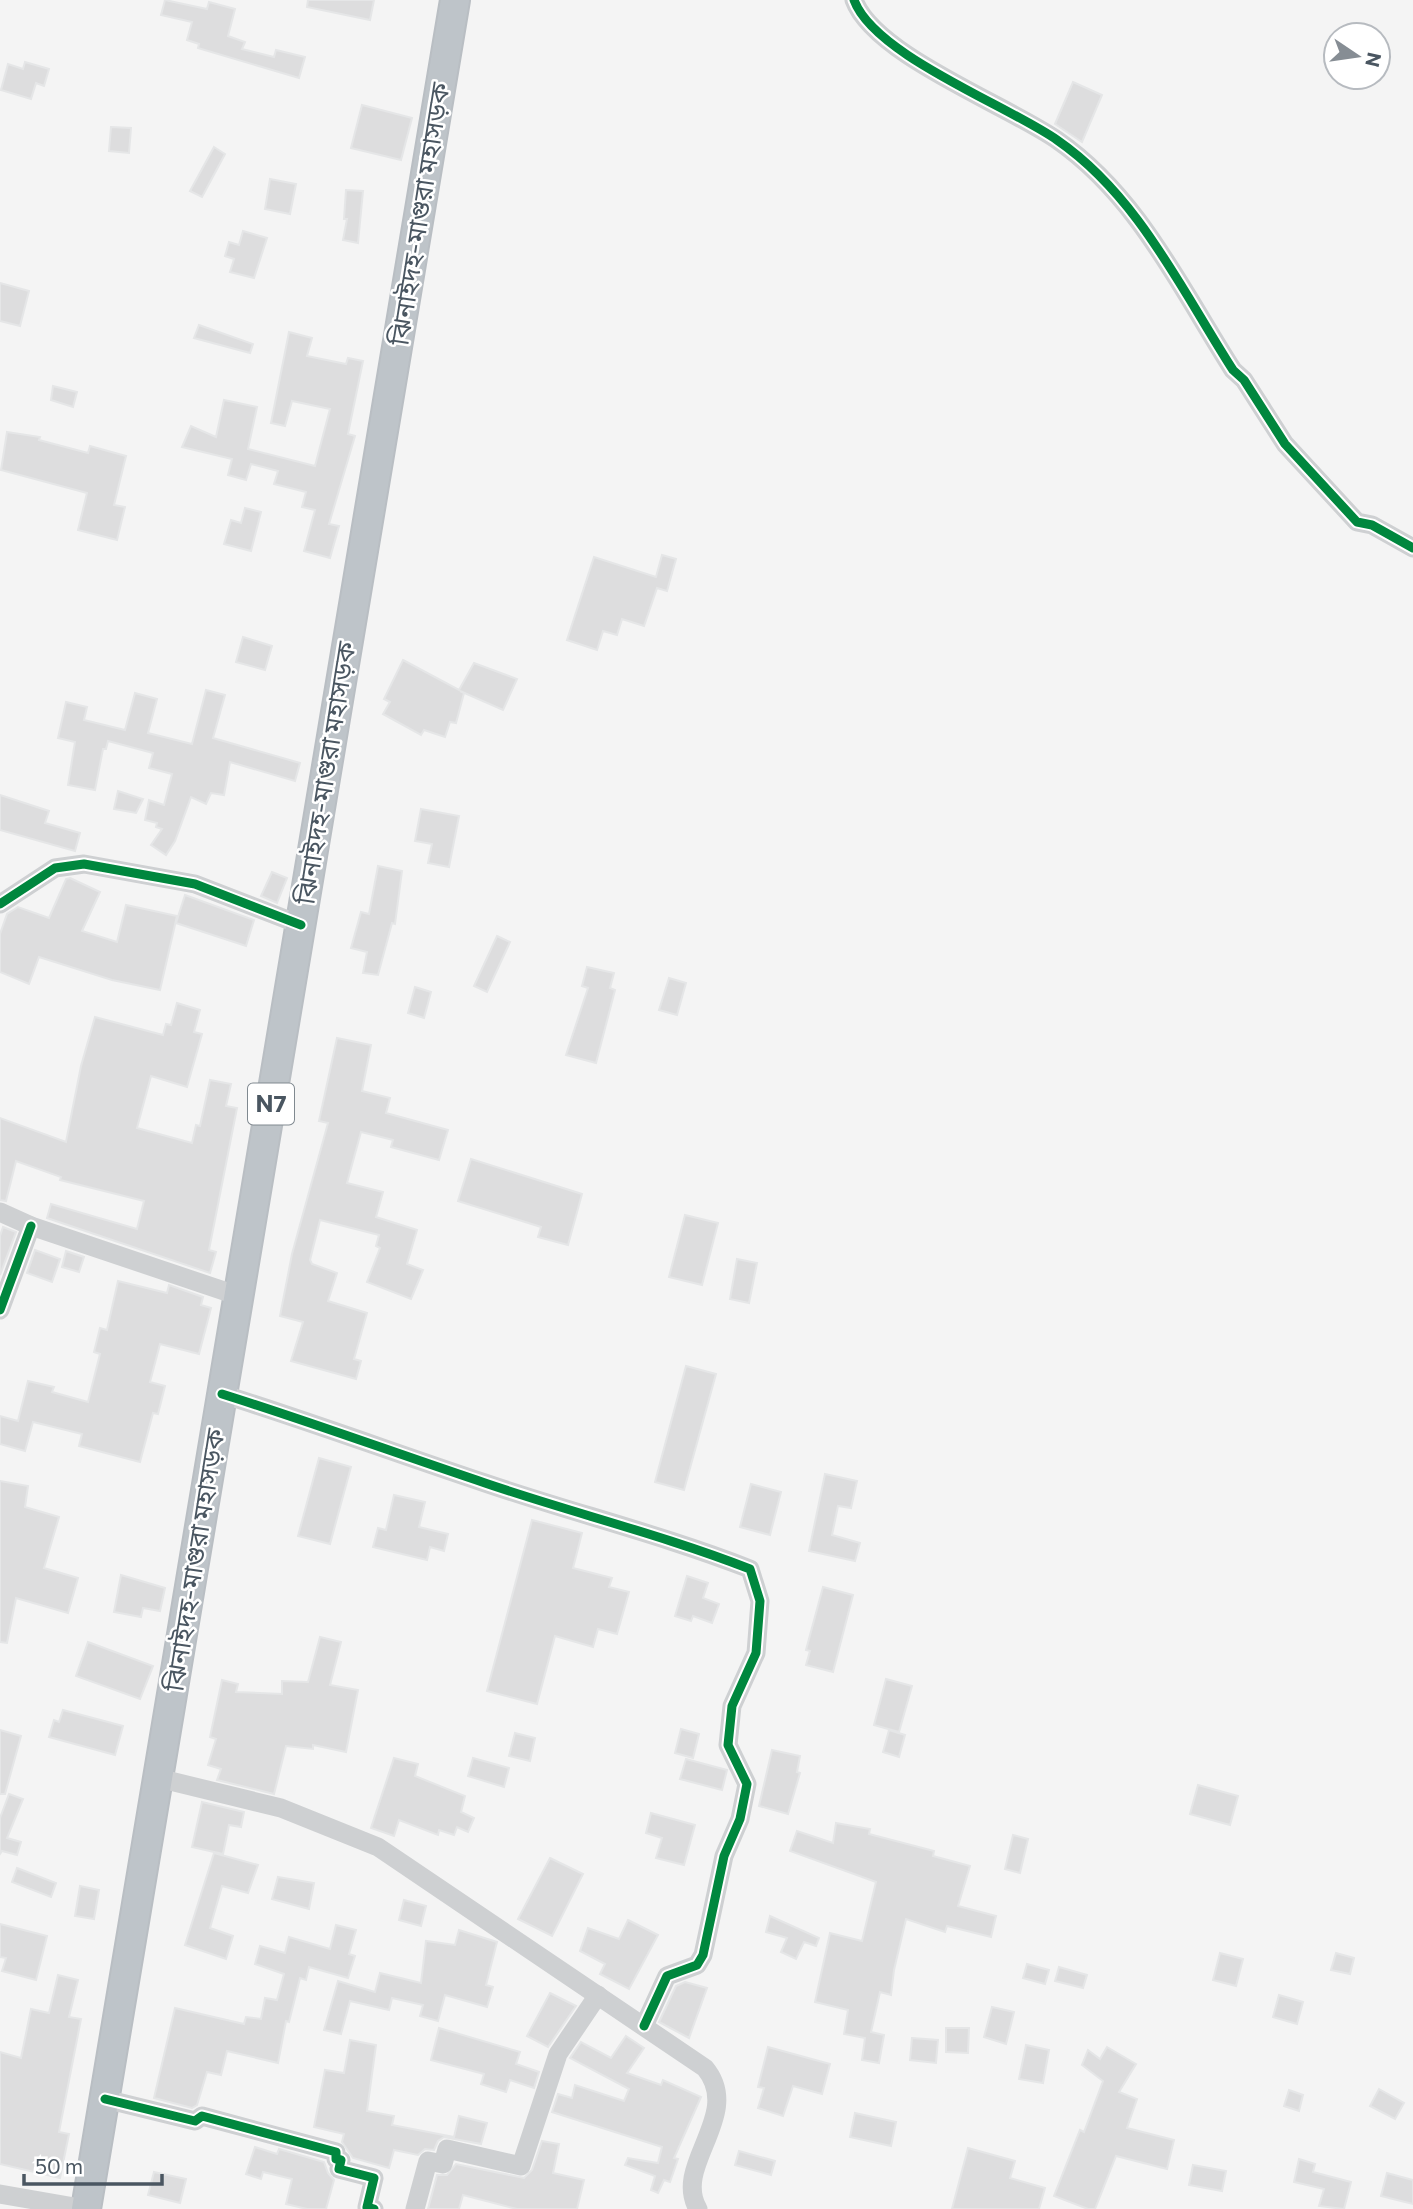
<svg xmlns="http://www.w3.org/2000/svg" width="1413" height="2209" viewBox="0 0 1413 2209" font-family="Commissioner,'Noto Sans Bengali',sans-serif">
<style>
.building{fill:#ddddde;stroke:#e5e6e7;stroke-width:2}
.lines{fill:none;stroke-linecap:round;stroke-linejoin:round}
.highway-casing{stroke:#b9bec3;stroke-width:32}
.minor{stroke:#ced0d2;stroke-width:19}
.highway{stroke:#bec4c9;stroke-width:28}
.cycleway-casing{stroke:#fff;stroke-width:13}
.cycleway{stroke:#00873e;stroke-width:9}
.labels{text-anchor:middle;stroke-width:5;stroke-linejoin:round;paint-order:stroke}
.shield{fill:#fff;stroke:#808990;stroke-width:2}
.shield-label{font-size:24px;font-weight:bold;fill:#4a5661}
.street-label{font-size:26px;fill:#4a5661;stroke:#fff}
</style>
<rect width="100%" height="100%" fill="#f4f4f4"/>
<g class="building">
<polygon points="165,0 207,9 209,2 235,9 228,36 245,42 242,49 274,57 276,50 305,57 299,78 198,48 199,44 187,40 192,22 161,15"/>
<polygon points="308,0 374,0 370,20 307,7"/>
<polygon points="25,62 49,69 44,86 36,83 31,99 1,90 8,64 23,69"/>
<polygon points="1073,82 1102,95 1082,142 1055,124"/>
<polygon points="362,105 412,118 401,160 351,148"/>
<polygon points="111,127 131,128 129,153 109,151"/>
<polygon points="214,147 225,154 202,197 190,191"/>
<polygon points="270,179 296,184 290,214 265,209"/>
<polygon points="346,190 363,191 358,243 343,240 347,219 344,219"/>
<polygon points="243,231 267,238 254,278 230,272 234,259 225,256 229,242 239,245"/>
<polygon points="0,283 29,291 20,326 0,321"/>
<polygon points="199,325 253,344 250,353 194,338"/>
<polygon points="289,332 312,338 307,356 346,364 348,358 363,361 348,434 355,436 329,524 339,526 330,558 304,551 315,510 302,507 306,492 274,484 278,471 251,464 246,480 228,475 232,459 182,447 191,426 216,437 224,400 257,407 248,449 315,466 330,409 292,401 285,426 271,423"/>
<polygon points="53,386 77,392 73,407 51,400"/>
<polygon points="7,432 40,437 39,440 88,453 90,446 126,456 114,505 125,507 117,540 78,530 87,493 1,470"/>
<polygon points="245,508 261,512 251,551 224,544 231,520 241,523"/>
<polygon points="662,555 676,559 667,591 657,588 644,626 622,619 617,635 603,631 597,650 567,640 594,557 656,577"/>
<polygon points="243,637 272,646 265,670 236,662"/>
<polygon points="403,660 459,690 474,663 517,679 503,710 460,691 464,693 456,723 450,722 445,737 424,730 421,735 383,714 390,702 384,699"/>
<polygon points="206,690 225,695 213,738 300,763 295,781 230,762 224,795 211,793 206,804 191,797 175,841 166,855 151,845 162,829 156,827 157,823 145,820 149,800 164,805 172,774 149,768 153,753 108,741 106,749 103,749 95,790 68,785 75,742 58,738 66,702 87,707 84,720 125,730 135,693 157,699 148,733 192,744"/>
<polygon points="118,791 143,799 136,813 114,809"/>
<polygon points="0,795 49,811 45,823 80,833 75,851 0,830"/>
<polygon points="421,809 459,816 449,867 428,863 432,844 415,841"/>
<polygon points="378,866 402,871 395,924 392,923 378,975 363,973 367,952 351,948 361,912 369,914"/>
<polygon points="272,872 287,878 277,903 261,896"/>
<polygon points="70,878 100,892 82,931 117,942 126,905 177,916 160,990 112,980 39,957 29,984 0,972 0,934 7,914 18,907 49,918 66,879"/>
<polygon points="185,895 254,920 246,946 176,923"/>
<polygon points="497,936 510,942 487,992 474,986"/>
<polygon points="587,967 614,973 610,988 615,990 596,1063 566,1055 588,988 582,986"/>
<polygon points="669,978 686,983 677,1015 659,1010"/>
<polygon points="415,987 431,992 424,1018 408,1013"/>
<polygon points="177,1003 200,1010 194,1032 202,1034 187,1087 151,1076 137,1128 192,1143 196,1125 200,1126 210,1080 231,1084 226,1106 237,1108 209,1250 216,1252 210,1273 47,1218 51,1204 137,1229 144,1201 60,1180 61,1177 16,1161 6,1201 0,1200 0,1118 66,1142 81,1066 95,1017 163,1035 166,1024 171,1025"/>
<polygon points="337,1038 371,1045 362,1091 390,1098 386,1113 448,1130 439,1160 391,1147 393,1140 361,1132 347,1183 383,1192 376,1217 417,1230 407,1264 423,1270 411,1299 367,1282 380,1248 376,1246 379,1235 320,1220 310,1260 312,1264 337,1273 328,1301 367,1313 354,1359 361,1361 356,1379 291,1361 303,1322 280,1316 292,1254 328,1123 319,1121"/>
<polygon points="471,1159 582,1194 568,1245 538,1237 541,1227 458,1201"/>
<polygon points="685,1215 718,1223 702,1285 669,1277"/>
<polygon points="3,1227 16,1232 0,1275 0,1236"/>
<polygon points="35,1250 60,1259 52,1282 27,1273"/>
<polygon points="66,1251 84,1257 79,1272 62,1267"/>
<polygon points="737,1259 757,1263 749,1303 730,1299"/>
<polygon points="118,1281 167,1293 169,1285 203,1297 201,1305 211,1308 199,1354 160,1344 150,1382 165,1386 158,1414 153,1413 140,1462 79,1446 82,1434 33,1422 25,1451 0,1444 0,1416 18,1421 28,1381 54,1387 52,1392 88,1402 100,1354 94,1352 100,1328 107,1330"/>
<polygon points="686,1366 716,1374 684,1490 655,1482"/>
<polygon points="319,1458 351,1467 330,1544 298,1536"/>
<polygon points="825,1474 857,1481 851,1508 838,1506 832,1535 860,1543 855,1561 809,1551"/>
<polygon points="0,1481 28,1486 25,1507 59,1517 44,1568 78,1578 68,1613 16,1598 7,1643 0,1642"/>
<polygon points="751,1484 781,1492 770,1535 740,1527"/>
<polygon points="394,1495 425,1502 419,1527 448,1534 444,1551 430,1547 427,1560 373,1547 378,1528 386,1530"/>
<polygon points="532,1520 582,1533 573,1568 612,1578 609,1587 629,1592 617,1634 598,1629 593,1647 555,1636 537,1704 487,1691"/>
<polygon points="121,1575 165,1588 160,1611 143,1608 141,1617 114,1612"/>
<polygon points="687,1576 708,1583 703,1598 719,1604 712,1623 693,1616 691,1621 675,1616"/>
<polygon points="823,1587 853,1595 833,1672 806,1665 810,1651 806,1650"/>
<polygon points="320,1637 341,1642 330,1685 358,1690 346,1752 313,1745 313,1749 286,1746 274,1794 217,1780 221,1769 208,1765 216,1739 210,1737 222,1680 238,1684 236,1692 282,1694 282,1681 308,1682"/>
<polygon points="88,1642 153,1666 140,1699 76,1676"/>
<polygon points="886,1679 912,1686 899,1732 874,1725"/>
<polygon points="63,1710 123,1726 115,1755 49,1737 54,1720 59,1722"/>
<polygon points="681,1729 699,1734 693,1758 675,1753"/>
<polygon points="0,1730 21,1736 5,1794 0,1794"/>
<polygon points="889,1730 905,1735 899,1757 883,1752"/>
<polygon points="515,1733 535,1738 530,1761 509,1756"/>
<polygon points="772,1750 800,1756 797,1772 800,1773 788,1814 759,1806"/>
<polygon points="394,1758 418,1764 415,1776 465,1796 461,1812 474,1818 468,1832 457,1827 454,1835 439,1830 438,1835 399,1820 394,1836 371,1828"/>
<polygon points="473,1758 509,1768 504,1787 468,1776"/>
<polygon points="686,1759 727,1770 722,1790 680,1779"/>
<polygon points="1198,1785 1238,1796 1230,1825 1190,1814"/>
<polygon points="9,1794 23,1799 7,1838 21,1842 17,1855 2,1851 0,1854 0,1818"/>
<polygon points="202,1802 244,1812 241,1827 229,1825 223,1854 192,1847"/>
<polygon points="651,1813 695,1825 684,1865 656,1858 662,1838 646,1833"/>
<polygon points="836,1823 870,1829 869,1834 934,1851 933,1856 970,1866 958,1906 996,1916 991,1937 947,1926 945,1932 906,1919 894,1970 891,1995 880,1992 871,2032 884,2035 879,2063 862,2060 865,2038 844,2034 848,2010 815,2002 830,1933 862,1941 876,1882 790,1851 797,1831 833,1843"/>
<polygon points="1013,1835 1028,1839 1020,1873 1005,1869"/>
<polygon points="214,1853 258,1865 248,1893 222,1886 210,1928 233,1936 226,1959 185,1945"/>
<polygon points="550,1858 583,1874 552,1936 518,1919"/>
<polygon points="17,1868 56,1883 51,1897 12,1882"/>
<polygon points="278,1877 314,1883 309,1909 272,1899"/>
<polygon points="80,1886 99,1890 94,1919 75,1916"/>
<polygon points="404,1900 426,1906 421,1926 399,1920"/>
<polygon points="770,1916 819,1938 816,1946 804,1942 796,1959 781,1952 787,1938 766,1932"/>
<polygon points="628,1920 658,1935 629,1989 600,1974 605,1964 580,1951 588,1928 619,1939"/>
<polygon points="0,1924 47,1936 36,1980 2,1971 6,1958 0,1957"/>
<polygon points="336,1925 356,1930 349,1954 355,1956 348,1978 309,1967 306,1980 300,1978 289,2022 286,2021 278,2063 227,2051 221,2075 207,2072 197,2105 192,2108 154,2098 175,2008 244,2024 246,2017 261,2019 265,1998 277,2000 284,1974 255,1964 260,1946 285,1953 289,1937 330,1949"/>
<polygon points="459,1930 497,1942 486,1985 493,1987 487,2007 445,1995 438,2021 420,2016 423,2005 392,1998 389,2010 350,2001 341,2034 324,2030 338,1981 375,1992 380,1973 421,1983 426,1941 455,1945"/>
<polygon points="1220,1953 1243,1959 1236,1986 1213,1980"/>
<polygon points="1336,1953 1354,1958 1350,1974 1331,1970"/>
<polygon points="1027,1964 1049,1970 1045,1984 1023,1978"/>
<polygon points="1059,1967 1087,1975 1083,1988 1055,1981"/>
<polygon points="58,1975 78,1980 69,2017 81,2019 59,2132 69,2134 60,2178 0,2164 0,2052 21,2058 31,2009 49,2013"/>
<polygon points="685,1982 707,1988 689,2038 659,2022 676,1986"/>
<polygon points="550,1993 576,2006 548,2047 527,2036"/>
<polygon points="1279,1995 1303,2002 1297,2024 1273,2017"/>
<polygon points="992,2007 1014,2012 1006,2044 984,2037"/>
<polygon points="439,2028 520,2052 516,2064 539,2072 534,2088 510,2080 506,2092 481,2084 484,2074 431,2060"/>
<polygon points="946,2028 969,2028 968,2053 946,2052"/>
<polygon points="626,2036 644,2048 627,2073 661,2085 663,2080 701,2097 674,2158 678,2159 670,2182 664,2180 658,2193 651,2190 655,2176 625,2165 628,2158 658,2163 662,2147 552,2112 558,2094 572,2098 575,2085 624,2101 629,2089 570,2058 581,2042 611,2058"/>
<polygon points="912,2038 938,2040 936,2063 910,2060"/>
<polygon points="350,2040 376,2045 367,2111 394,2116 392,2125 454,2137 459,2116 487,2123 481,2144 444,2137 438,2141 434,2150 425,2149 418,2155 394,2150 389,2168 353,2158 342,2142 344,2134 314,2127 325,2070 344,2073"/>
<polygon points="1026,2045 1049,2050 1043,2083 1019,2079"/>
<polygon points="768,2047 830,2064 822,2094 793,2086 783,2116 758,2108 764,2088 758,2087"/>
<polygon points="1107,2047 1136,2064 1119,2092 1137,2099 1127,2128 1174,2140 1167,2169 1116,2156 1095,2209 1088,2209 1054,2196 1080,2130 1084,2132 1103,2081 1082,2065 1088,2050 1100,2059"/>
<polygon points="1379,2089 1404,2103 1395,2119 1370,2106"/>
<polygon points="1289,2090 1303,2095 1299,2111 1284,2106"/>
<polygon points="855,2113 896,2122 891,2146 850,2137"/>
<polygon points="542,2141 559,2144 553,2173 584,2180 577,2209 517,2209 463,2195 459,2209 428,2209 437,2175 447,2175 456,2164 524,2178 532,2170"/>
<polygon points="255,2147 277,2154 279,2149 324,2162 328,2173 334,2180 326,2209 307,2209 286,2204 292,2179 263,2172 261,2179 246,2174"/>
<polygon points="968,2148 1015,2161 1010,2178 1045,2188 1039,2209 952,2209"/>
<polygon points="739,2151 775,2161 771,2175 735,2165"/>
<polygon points="1299,2159 1315,2164 1313,2172 1351,2182 1344,2209 1319,2206 1324,2189 1294,2182"/>
<polygon points="1193,2165 1226,2171 1222,2191 1189,2185"/>
<polygon points="154,2172 186,2179 180,2203 148,2195"/>
<polygon points="1387,2173 1413,2180 1413,2204 1381,2196"/>
</g>
<g class="lines">
<defs>
<polyline id="highway" points="86,2209 455,0"/>
</defs>
<use href="#highway" class="highway-casing"/>
<g class="minor">
<path d="M854,0C874,55 1007,105 1057,140C1138,196 1181,289 1233,370L1244,380L1285,444L1357,522L1372,525L1413,548"/>
<polyline points="0,904 55,868 84,864 195,884 301,925"/>
<polyline points="0,1212 31,1226 239,1296"/>
<polyline points="0,1310 31,1226"/>
<path d="M222,1394C311,1422 398,1454 485,1483C573,1513 663,1535 750,1569L760,1601L756,1653L732,1706L728,1745L747,1784L740,1819L724,1856L703,1955L697,1965L667,1976L644,2026"/>
<path d="M158,1778L281,1808L378,1847L705,2068C744,2115 672,2165 698,2209"/>
<polyline points="105,2099 195,2121 202,2116 336,2152 336,2159 341,2160 339,2169 374,2178 367,2207 374,2209"/>
<polyline points="0,2194 86,2209"/>
<polyline points="415,2209 428,2161 443,2164 447,2149 521,2166 558,2054 598,1995"/>
</g>
<use href="#highway" class="highway"/>
<defs>
<g id="cycleway">
<path d="M854,0C874,55 1007,105 1057,140C1138,196 1181,289 1233,370L1244,380L1285,444L1357,522L1372,525L1413,548"/>
<polyline points="0,904 55,868 84,864 195,884 301,925"/>
<polyline points="0,1310 31,1226"/>
<path d="M222,1394C311,1422 398,1454 485,1483C573,1513 663,1535 750,1569L760,1601L756,1653L732,1706L728,1745L747,1784L740,1819L724,1856L703,1955L697,1965L667,1976L644,2026"/>
<polyline points="105,2099 195,2121 202,2116 336,2152 336,2159 341,2160 339,2169 374,2178 367,2207 374,2209"/>
</g>
</defs>
<use href="#cycleway" class="cycleway-casing"/>
<use href="#cycleway" class="cycleway"/>
</g>
<g class="labels">
<rect class="shield" x="248" y="1083.5" width="46" height="41" rx="5"/>
<g class="shield-label">
<text x="271" y="1112">N7</text>
</g>
<g class="street-label">
<text transform="translate(420 214) rotate(-81)" y="9">ঝিনাইদহ-মাগুরা মহাসড়ক</text>
<text transform="translate(326 773) rotate(-81)" y="9">ঝিনাইদহ-মাগুরা মহাসড়ক</text>
<text transform="translate(195 1560) rotate(-81)" y="9">ঝিনাইদহ-মাগুরা মহাসড়ক</text>
</g>
</g>
<g transform="translate(1357 56) rotate(103)"><circle r="33" fill="#ffffff" stroke="#b7bbc0" stroke-width="2"/>
<path d="M0-5L12 26L0 18L-12 26Z" fill="#868d94"/>
<text y="-10" font-size="19" font-weight="bold" text-anchor="middle" fill="#4a5661">N</text>
</g>
<path d="M24 2174v10h138v-10" fill="none" stroke="#4a5661" stroke-width="3.5"/>
<text x="35" y="2174" font-size="21" fill="#4a5661" stroke="#ffffff" stroke-width="5" paint-order="stroke">50 m</text>
</svg>
